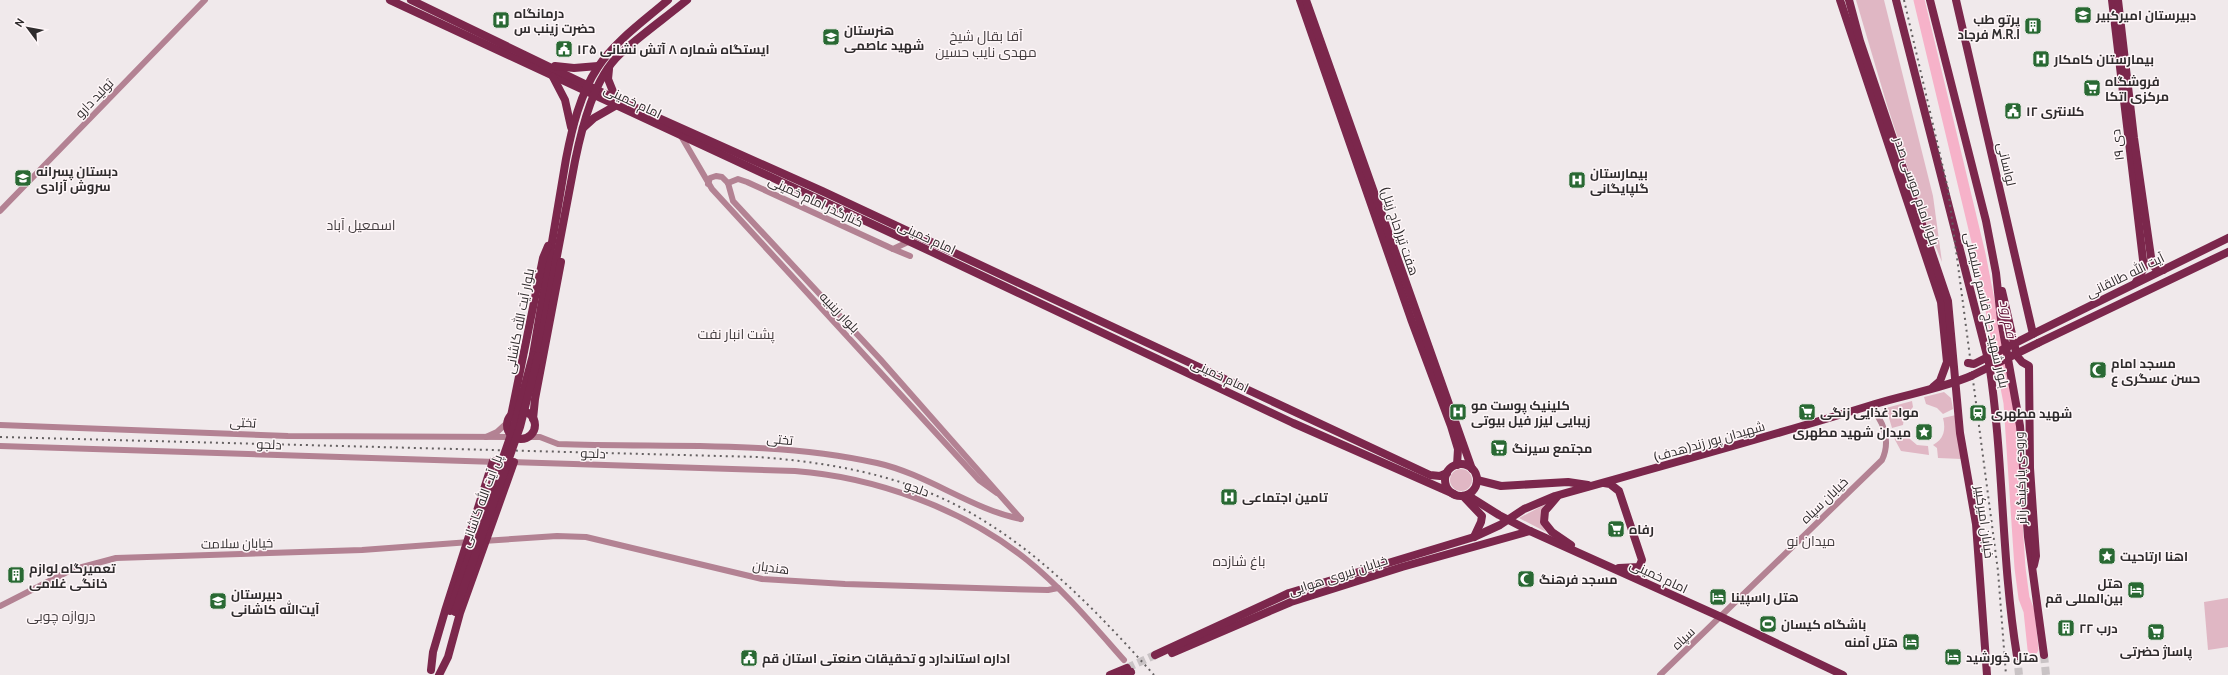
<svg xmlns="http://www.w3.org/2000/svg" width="2228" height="675" viewBox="0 0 2228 675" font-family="Cabin,Cairo,sans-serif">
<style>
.green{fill:#e0b7c4}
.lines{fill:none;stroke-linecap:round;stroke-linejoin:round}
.river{stroke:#f6b2c9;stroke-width:11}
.major-tunnel{stroke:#c9c3c5;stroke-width:8;stroke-dasharray:8 4;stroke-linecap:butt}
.minor{stroke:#b38293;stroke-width:6}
.major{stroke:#7b274c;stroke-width:8}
.rail{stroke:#656162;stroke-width:2;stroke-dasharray:2 4;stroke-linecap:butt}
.major-bridge{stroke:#7b274c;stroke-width:8}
.labels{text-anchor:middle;stroke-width:3;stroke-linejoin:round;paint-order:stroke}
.poi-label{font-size:13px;font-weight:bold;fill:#2f2c2d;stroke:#fef6f8;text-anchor:start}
.street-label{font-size:13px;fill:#2f2c2d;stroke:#fef6f8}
.neighbourhood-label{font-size:14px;fill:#443e40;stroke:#fef6f8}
.water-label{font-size:14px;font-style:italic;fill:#65183c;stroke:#fef6f8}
</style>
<rect width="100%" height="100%" fill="#f0e9eb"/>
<g class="green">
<polygon points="1856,0 1884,0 1933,196 1942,262 1926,223 1887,105"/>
<polygon points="1944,392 1951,398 1953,409 1943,414 1937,408 1926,404 1924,397"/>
<polygon points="1912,401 1913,407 1904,418 1903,425 1892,428 1886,408"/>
<path d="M1956,415L1962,459L1938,458L1937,448L1933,445C1944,439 1946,430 1943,418Z"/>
<polygon points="1904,434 1917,445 1928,446 1929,455 1901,451 1894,438"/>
<circle cx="1461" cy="480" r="11"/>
<polygon points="1544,505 1540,523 1546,532 1519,518"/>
<polygon points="2228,598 2228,647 2208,650 2204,602"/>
</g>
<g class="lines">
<polyline class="river" points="1919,0 1980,254 2009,403 2020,568 2024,598 2029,611 2033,649"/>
<g class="major-tunnel">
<polyline points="2044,655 2046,675"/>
<polyline points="2017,656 2019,675"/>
<polyline points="1127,668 1155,655"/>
</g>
<g class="minor">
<polyline points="681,136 712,189 979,480 997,493"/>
<polyline points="728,183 733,201 880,359 1021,519"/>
<polyline points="728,183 738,179 747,182 893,249 908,242"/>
<polyline points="708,184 710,178 716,176 722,177 728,183"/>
<polyline points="0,211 205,0"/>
<polyline points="893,249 910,256"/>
<polyline points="0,425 288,436 514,437"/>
<polyline points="486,437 497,432 508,422"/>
<path d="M528,437H540L558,444C665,448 773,440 877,463C927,474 973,510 1021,519"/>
<polyline points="0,446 497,462"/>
<path d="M510,462L795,471C875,477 964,509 1027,560C1063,589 1093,625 1124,660"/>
<polyline points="483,541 557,536 586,537 762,579 845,584 1009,589 1048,590 1058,588"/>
<polyline points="0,606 71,570 116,558 362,550 470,542"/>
<path d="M1660,675L1882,460C1891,441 1884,420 1869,406"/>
</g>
<g class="major">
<polyline points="390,0 915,244 1293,423 1454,494"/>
<polyline points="411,0 616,99 822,191 1430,475 1440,476 1447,473"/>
<polyline points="1300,0 1411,319 1451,426 1458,449 1457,465"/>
<polyline points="1306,0 1472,469"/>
<polyline points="1840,0 1941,302 1947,362 1940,381 1933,387"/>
<polyline points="1849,0 1860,41 1948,301 1960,433 1976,524 1987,675"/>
<path d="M1896,0L1989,363C2004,460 2001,559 2017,656"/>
<polyline points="1930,0 1986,221 1996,273 2001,320 2020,426 2028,537 2044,655"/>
<polyline points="1956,0 2033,334 2228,238"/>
<polyline points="2112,0 2144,268 2136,282"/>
<polyline points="2118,0 2134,138 2152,264 2157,270 2163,270"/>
<polyline points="555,66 574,68 598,66"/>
<polyline points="609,69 608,79 616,99"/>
<polyline points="553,77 565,100 571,127"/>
<polyline points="583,128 594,118 615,106"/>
<polyline points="2002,291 2017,356 2022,362 2029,366 2030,468 2036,556 2034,565"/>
<polyline points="2038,343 2228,252"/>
<path d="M533,355L566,159C572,128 580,94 598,67C615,41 645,20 668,0"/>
<path d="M538,356L575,161C582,127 594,78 620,54C641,35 665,18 687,0"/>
<circle cx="521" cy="425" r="14"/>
<polyline points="511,416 543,258 548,246"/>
<polyline points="533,419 535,399 561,262"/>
<circle cx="1461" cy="480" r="16"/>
<polyline points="1477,480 1501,486 1568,482 1588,485"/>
<polyline points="1604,483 1610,484 1619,491 1642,560 1639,567 1619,568"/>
<polyline points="1467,495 1499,515 1530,531 1721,617 1843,675"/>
<polyline points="1463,496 1482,516 1481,522 1474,537"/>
<polyline points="1557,497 1545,511 1544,522 1552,532 1571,545"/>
<polyline points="1172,653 1291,602 1402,567 1530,531"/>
<path d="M1155,655L1289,593L1474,537L1500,525L1524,509L1555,496C1662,466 1769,437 1875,404C1907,394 1940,389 1971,376"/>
<polyline points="431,670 433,652 445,611 493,461"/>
<polyline points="439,675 448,657 460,613 514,462"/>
<polyline points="1110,675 1127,668"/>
<polyline points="1125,675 1131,672"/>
</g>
<g class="rail">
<polyline points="1904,0 1948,189 1998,571 2006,675"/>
<path d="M0,437L758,457C824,462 892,473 952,503C1032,543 1095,609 1154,675"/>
</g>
<g class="major-bridge">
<polyline points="1968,363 1974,364 2033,334"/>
<polyline points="1971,376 2038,343"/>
<polyline points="450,611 514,426 533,355"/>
<polyline points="455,612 520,427 538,356"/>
</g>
</g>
<defs>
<symbol id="school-square" viewBox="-11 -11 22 22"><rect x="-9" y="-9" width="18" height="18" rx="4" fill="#296933" stroke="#fef6f8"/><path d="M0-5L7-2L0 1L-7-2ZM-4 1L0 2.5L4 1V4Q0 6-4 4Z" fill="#fff"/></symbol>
<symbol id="hospital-square" viewBox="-11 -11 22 22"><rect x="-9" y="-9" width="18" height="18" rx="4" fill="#296933" stroke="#fef6f8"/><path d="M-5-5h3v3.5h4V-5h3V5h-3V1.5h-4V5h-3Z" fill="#fff"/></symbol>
<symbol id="building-square" viewBox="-11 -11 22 22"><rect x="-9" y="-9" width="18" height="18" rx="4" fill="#296933" stroke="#fef6f8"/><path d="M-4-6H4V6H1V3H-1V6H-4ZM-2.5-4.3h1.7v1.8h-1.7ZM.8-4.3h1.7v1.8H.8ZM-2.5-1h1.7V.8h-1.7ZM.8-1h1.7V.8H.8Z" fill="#fff"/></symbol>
<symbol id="civic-square" viewBox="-11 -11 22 22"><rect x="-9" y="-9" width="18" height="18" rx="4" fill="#296933" stroke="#fef6f8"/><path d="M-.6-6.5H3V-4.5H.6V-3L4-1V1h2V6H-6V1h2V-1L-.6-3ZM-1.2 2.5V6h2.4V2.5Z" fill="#fff"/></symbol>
<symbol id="supermarket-square" viewBox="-11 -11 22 22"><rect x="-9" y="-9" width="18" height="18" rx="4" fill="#296933" stroke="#fef6f8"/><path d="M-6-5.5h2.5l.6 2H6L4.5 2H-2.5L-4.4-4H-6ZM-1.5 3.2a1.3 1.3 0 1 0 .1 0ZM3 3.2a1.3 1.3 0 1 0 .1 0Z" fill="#fff"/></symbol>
<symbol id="mosque-square" viewBox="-11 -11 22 22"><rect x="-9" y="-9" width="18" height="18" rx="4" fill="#296933" stroke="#fef6f8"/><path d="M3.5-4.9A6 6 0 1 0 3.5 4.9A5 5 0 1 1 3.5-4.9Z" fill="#fff"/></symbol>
<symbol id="station-square" viewBox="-11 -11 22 22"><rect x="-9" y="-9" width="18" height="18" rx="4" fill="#296933" stroke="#fef6f8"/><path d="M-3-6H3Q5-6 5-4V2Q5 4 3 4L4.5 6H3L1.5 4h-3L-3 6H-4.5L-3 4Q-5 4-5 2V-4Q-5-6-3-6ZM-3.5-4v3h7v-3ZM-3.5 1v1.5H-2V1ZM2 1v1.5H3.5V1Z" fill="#fff"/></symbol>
<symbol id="sight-square" viewBox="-11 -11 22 22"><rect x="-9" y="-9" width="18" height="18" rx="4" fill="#296933" stroke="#fef6f8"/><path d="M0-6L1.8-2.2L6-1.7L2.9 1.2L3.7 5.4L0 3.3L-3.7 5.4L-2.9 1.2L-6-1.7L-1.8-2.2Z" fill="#fff"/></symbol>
<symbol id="hotel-square" viewBox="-11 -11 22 22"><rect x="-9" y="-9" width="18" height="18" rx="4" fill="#296933" stroke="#fef6f8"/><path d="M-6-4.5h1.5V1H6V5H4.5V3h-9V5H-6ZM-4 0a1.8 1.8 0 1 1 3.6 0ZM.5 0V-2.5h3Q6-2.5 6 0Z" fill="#fff"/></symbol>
<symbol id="stadium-square" viewBox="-11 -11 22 22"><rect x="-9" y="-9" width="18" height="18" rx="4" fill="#296933" stroke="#fef6f8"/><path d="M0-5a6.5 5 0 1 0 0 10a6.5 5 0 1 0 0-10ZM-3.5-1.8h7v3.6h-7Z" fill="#fff"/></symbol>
</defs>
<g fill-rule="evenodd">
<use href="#school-square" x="2073" y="5" width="20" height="20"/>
<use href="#hospital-square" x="491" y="10" width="20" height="20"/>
<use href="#building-square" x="2023" y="16" width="20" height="20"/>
<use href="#school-square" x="821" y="27" width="20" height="20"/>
<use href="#civic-square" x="554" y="39" width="20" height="20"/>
<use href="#hospital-square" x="2031" y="49" width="20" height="20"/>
<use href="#supermarket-square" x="2082" y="78" width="20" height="20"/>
<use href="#civic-square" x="2003" y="101" width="20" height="20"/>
<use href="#school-square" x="13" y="168" width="20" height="20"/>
<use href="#hospital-square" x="1567" y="170" width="20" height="20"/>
<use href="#mosque-square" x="2088" y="360" width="20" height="20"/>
<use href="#hospital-square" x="1448" y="402" width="20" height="20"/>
<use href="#supermarket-square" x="1797" y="402" width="20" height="20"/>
<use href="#station-square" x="1968" y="403" width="20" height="20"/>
<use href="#sight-square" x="1914" y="422" width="20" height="20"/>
<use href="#supermarket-square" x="1489" y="438" width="20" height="20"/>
<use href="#hospital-square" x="1219" y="487" width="20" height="20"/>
<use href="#supermarket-square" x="1606" y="519" width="20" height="20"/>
<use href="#sight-square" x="2097" y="546" width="20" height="20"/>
<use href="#building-square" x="6" y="565" width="20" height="20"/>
<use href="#mosque-square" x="1516" y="569" width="20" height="20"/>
<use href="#hotel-square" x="2126" y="580" width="20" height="20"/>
<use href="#hotel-square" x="1708" y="587" width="20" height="20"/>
<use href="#school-square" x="208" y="591" width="20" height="20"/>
<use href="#stadium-square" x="1758" y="614" width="20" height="20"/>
<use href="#building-square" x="2056" y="618" width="20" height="20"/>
<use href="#supermarket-square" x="2146" y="622" width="20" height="20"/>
<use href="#hotel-square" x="1901" y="632" width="20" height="20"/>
<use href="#hotel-square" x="1943" y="647" width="20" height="20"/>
<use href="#civic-square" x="739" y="648" width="20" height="20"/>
</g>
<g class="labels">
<g class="poi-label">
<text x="514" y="18">درمانگاه<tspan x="514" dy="15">حضرت زینب س</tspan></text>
<text x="2096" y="20">دبیرستان امیرکبیر</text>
<text x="2020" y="24" text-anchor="end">پرتو طب<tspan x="2020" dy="15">فرجاد M.R.I</tspan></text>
<text x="844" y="35">هنرستان<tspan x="844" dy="15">شهید عاصمی</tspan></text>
<text x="577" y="54">ایستگاه شماره ۸ آتش نشانی ۱۲۵</text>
<text x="2054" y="64">بیمارستان کامکار</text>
<text x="2105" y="86">فروشگاه<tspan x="2105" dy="15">مرکزی اتکا</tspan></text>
<text x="2026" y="116">کلانتری ۱۲</text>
<text x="36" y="176">دبستان پسرانه<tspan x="36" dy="15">سروش آزادی</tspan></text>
<text x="1590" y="178">بیمارستان<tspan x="1590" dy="15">گلپایگانی</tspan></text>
<text x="2111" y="368">مسجد امام<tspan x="2111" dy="15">حسن عسگری ع</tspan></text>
<text x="1471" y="410">کلینیک پوست مو<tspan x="1471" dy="15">زیبایی لیزر فیل بیوتی</tspan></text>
<text x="1820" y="417">مواد غذایی زنگی</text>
<text x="1991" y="418">شهید مطهری</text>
<text x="1911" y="437" text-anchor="end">میدان شهید مطهری</text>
<text x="1512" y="453">مجتمع سیرنگ</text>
<text x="1242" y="502">تامین اجتماعی</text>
<text x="1629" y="534">رفاه</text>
<text x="2120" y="561">اهنا ارتاحیت</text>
<text x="29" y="573">تعمیرگاه لوازم<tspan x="29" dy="15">خانگی غلامی</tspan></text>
<text x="1539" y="584">مسجد فرهنگ</text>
<text x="2123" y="588" text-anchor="end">هتل<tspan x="2123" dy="15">بین‌المللی قم</tspan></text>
<text x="231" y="599">دبیرستان<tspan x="231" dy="15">آیت‌الله کاشانی</tspan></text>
<text x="1731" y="602">هتل راسپینا</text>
<text x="1781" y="629">باشگاه کیسان</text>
<text x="2079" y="633">درب ۲۲</text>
<text x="1898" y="647" text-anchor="end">هتل آمنه</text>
<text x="2156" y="656" text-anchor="middle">پاساژ حضرتی</text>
<text x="1966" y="662">هتل خورشید</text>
<text x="762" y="663">اداره استاندارد و تحقیقات صنعتی استان قم</text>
</g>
<g class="street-label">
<text transform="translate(94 98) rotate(-46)" y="5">تولید دارو</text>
<text transform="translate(633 101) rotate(25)" y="5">امام خمینی</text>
<text transform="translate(2117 145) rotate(-97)" y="5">۱۹ دی</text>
<text transform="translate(2007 164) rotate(77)" y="5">لواسانی</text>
<text transform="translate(1917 191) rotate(71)" y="5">بلوار امام موسی صدر</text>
<text transform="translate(816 201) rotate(25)" y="5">کنارگذر امام خمینی</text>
<text transform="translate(1400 231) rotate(71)" y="5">هفت تیر(حاج زینل)</text>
<text transform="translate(927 237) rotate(25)" y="5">امام خمینی</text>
<text transform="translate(2125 275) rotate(-26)" y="5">آیت الله طالقانی</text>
<text transform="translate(1987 310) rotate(77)" y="5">بلوار شهید حاج قاسم سلیمانی</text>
<text transform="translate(840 312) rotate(46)" y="5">بلوار زینبیه</text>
<text transform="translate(519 321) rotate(-79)" y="5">بلوار آیت الله کاشانی</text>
<text transform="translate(1220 375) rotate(25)" y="5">امام خمینی</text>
<text transform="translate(243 422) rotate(3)" y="5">تختی</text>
<text transform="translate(780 439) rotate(5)" y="5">تختی</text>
<text transform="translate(1709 441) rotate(-16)" y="5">شهیدان پور زند(هدف)</text>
<text transform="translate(269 444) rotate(2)" y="5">دلجو</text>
<text transform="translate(593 453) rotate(2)" y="5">دلجو</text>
<text transform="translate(2020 478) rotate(-92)" y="5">ورودی پارکینگ زائر</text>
<text transform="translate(917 488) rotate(20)" y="5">دلجو</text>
<text transform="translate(1824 500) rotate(-44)" y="5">خیابان سپاه</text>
<text transform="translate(481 501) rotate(-70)" y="5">پل آیت الله کاشانی</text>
<text transform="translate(1985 522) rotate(82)" y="5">خیابان امیرکبیر</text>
<text transform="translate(237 543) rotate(-1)" y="5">خیابان سلامت</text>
<text transform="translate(771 567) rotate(7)" y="5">هندیان</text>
<text transform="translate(1338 575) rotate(-18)" y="5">خیابان نیروی هوایی</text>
<text transform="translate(1659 576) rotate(25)" y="5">امام خمینی</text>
<text transform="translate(1683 638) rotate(-43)" y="5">سپاه</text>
</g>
<g class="neighbourhood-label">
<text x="986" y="41">آقا بقال شیخ<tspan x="986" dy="16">مهدی نایب حسین</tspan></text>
<text x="361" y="230">اسمعیل آباد</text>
<text x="736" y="339">پشت انبار نفت</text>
<text x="1811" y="546">میدان نو</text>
<text x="1239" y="566">باغ شازده</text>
<text x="61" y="621">دروازه چوبی</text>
</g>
<g class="water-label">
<text transform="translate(2008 319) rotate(79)" y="5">قم رود</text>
</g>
</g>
<g transform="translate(28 28) rotate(302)" stroke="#fef6f8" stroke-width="3" paint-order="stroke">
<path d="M0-3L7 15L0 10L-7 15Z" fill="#2f2c2d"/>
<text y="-6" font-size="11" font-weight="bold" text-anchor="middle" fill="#2f2c2d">N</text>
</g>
</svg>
